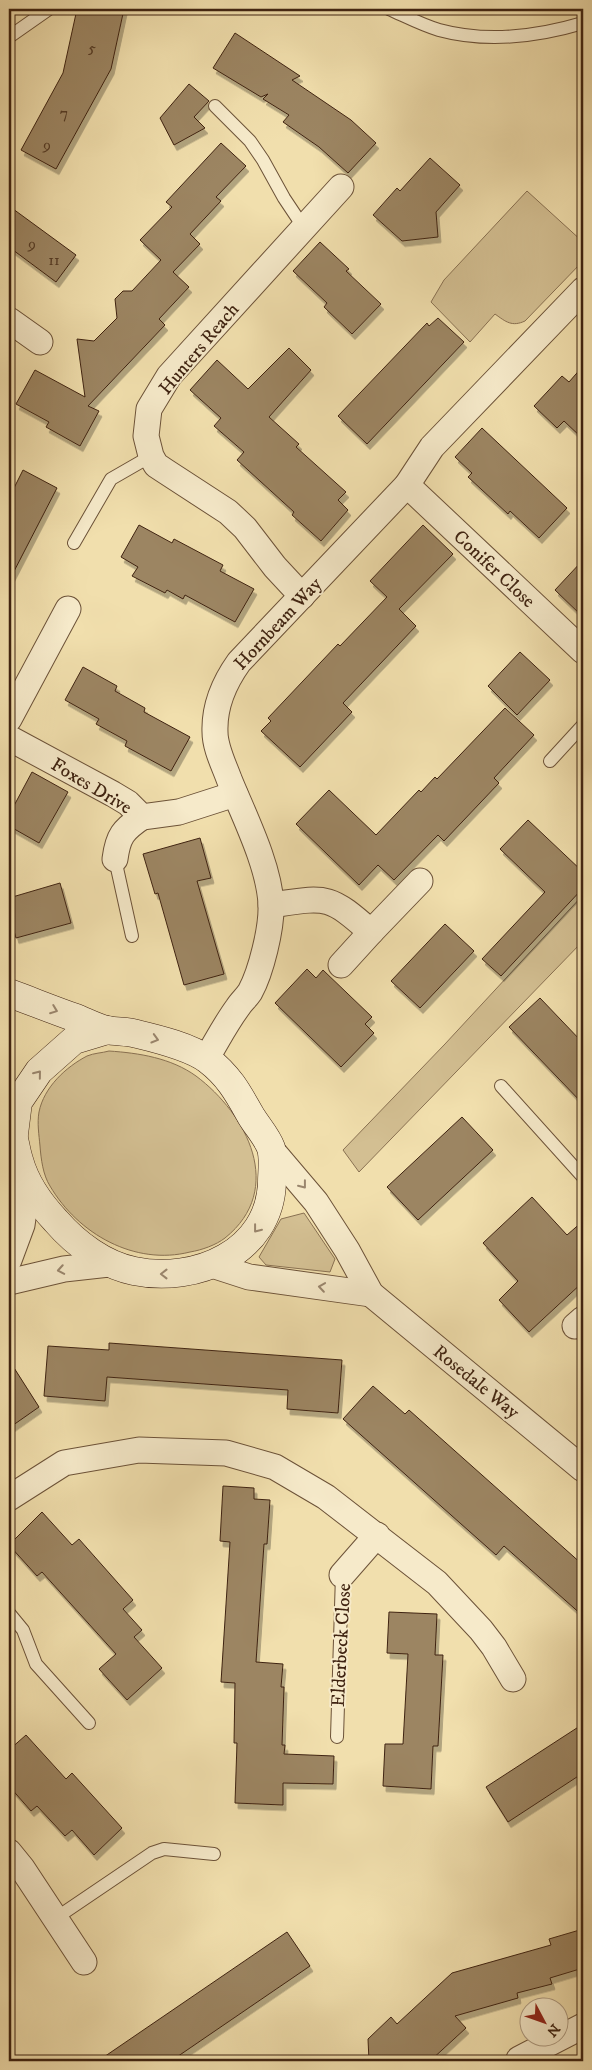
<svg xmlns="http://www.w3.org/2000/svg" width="592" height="2070" viewBox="0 0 592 2070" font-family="'IM FELL DW Pica',serif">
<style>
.green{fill:#d3bf92;stroke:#897152}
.building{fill:#9c8562;stroke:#3f2311;filter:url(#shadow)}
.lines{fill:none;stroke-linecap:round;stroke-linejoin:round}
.lane-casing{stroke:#6c5238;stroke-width:14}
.street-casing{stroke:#6c5238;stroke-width:27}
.secondary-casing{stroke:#3f2311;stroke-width:29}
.lane{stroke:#f6eaca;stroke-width:12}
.street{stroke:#f6eaca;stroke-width:25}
.secondary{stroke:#f6eaca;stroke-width:28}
.oneway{stroke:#9a866e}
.labels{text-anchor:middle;stroke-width:4;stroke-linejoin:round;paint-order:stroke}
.number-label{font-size:16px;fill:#563c25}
.street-label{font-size:19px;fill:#3f2311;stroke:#f6eaca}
</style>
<defs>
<filter id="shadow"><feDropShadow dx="3" dy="5.5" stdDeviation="0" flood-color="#0004"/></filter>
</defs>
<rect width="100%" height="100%" fill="#f1dfad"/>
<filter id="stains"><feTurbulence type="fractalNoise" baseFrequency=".004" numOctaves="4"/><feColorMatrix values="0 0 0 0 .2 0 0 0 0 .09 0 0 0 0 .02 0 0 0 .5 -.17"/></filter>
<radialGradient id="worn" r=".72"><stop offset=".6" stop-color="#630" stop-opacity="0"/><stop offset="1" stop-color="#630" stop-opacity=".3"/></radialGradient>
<g class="green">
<path d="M527,191L583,242V261L525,321C512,327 506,322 495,314L470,342L431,302L444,280Z"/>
<polygon points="583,895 583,941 359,1172 343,1150 445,1044"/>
<path d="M109,1051C139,1053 171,1058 196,1076C247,1114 286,1189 225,1238C216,1245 202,1250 190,1252C135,1266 78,1234 50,1186C43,1175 41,1159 40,1146C39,1135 37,1123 39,1112C44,1087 66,1067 87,1056C94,1053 102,1053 109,1051Z"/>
<polygon points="304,1213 335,1259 330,1272 266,1265 259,1257 281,1219"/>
</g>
<g class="building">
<polygon points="77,9 124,9 111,69 56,169 21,150 63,73"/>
<polygon points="235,33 300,76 292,80 351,120 376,143 348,173 319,147 283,122 289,115 263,99 268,94 261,97 213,68"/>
<polygon points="189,84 209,101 194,117 205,128 174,145 160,118"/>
<polygon points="221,143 246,166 216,197 221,201 190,234 200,244 173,272 189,287 159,319 165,325 88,406 99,411 80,446 46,427 49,422 16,404 35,370 85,397 77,339 94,341 117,318 115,299 123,291 132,291 161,260 140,240 172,207 166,202"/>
<polygon points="430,158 460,185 436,212 438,237 402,241 373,215 397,188 400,191"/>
<polygon points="9,206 76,255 56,282 9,247"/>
<polygon points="320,242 349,269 346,271 381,304 352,334 324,307 327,303 293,271"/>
<polygon points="438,318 464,342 367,444 338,416 427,323 429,326"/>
<polygon points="289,348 311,370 269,417 299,444 296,447 346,492 338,500 348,510 321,541 292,515 294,512 237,460 244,452 214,426 221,418 190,390 217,360 248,389"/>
<polygon points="583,366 583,439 564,421 557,428 534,406 562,376 569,382"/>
<polygon points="482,428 567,508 539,538 510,511 508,514 468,477 472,473 455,457"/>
<polygon points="23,470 57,488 9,581 9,498"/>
<polygon points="139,525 172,543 174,539 223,565 220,571 254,589 235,622 185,595 183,599 167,590 165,593 132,576 138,567 121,557"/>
<polygon points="423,525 453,554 399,609 416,626 343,703 352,712 300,767 261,731 271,721 268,718 338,644 340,646 387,597 370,581"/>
<polygon points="583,560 583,617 555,590"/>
<polygon points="520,652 550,680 517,715 488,686"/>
<polygon points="83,667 117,686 115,691 145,708 144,712 190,737 171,771 125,746 127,741 96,724 99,719 65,700"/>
<polygon points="505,708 534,735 494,778 499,783 444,841 438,835 394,880 378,865 359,885 296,824 329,790 376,835 419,790 421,792 435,777 437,779"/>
<polygon points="32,772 68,792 39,843 9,826 9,815"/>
<polygon points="528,820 583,872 583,888 501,976 482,959 545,892 500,849"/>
<polygon points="200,838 211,878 197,881 224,974 184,985 158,893 155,894 143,854"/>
<polygon points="60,883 71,923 16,938 9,913 9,898"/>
<polygon points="445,924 474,951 420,1008 391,981"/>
<polygon points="307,969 316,978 323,970 372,1017 365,1024 374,1033 341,1067 275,1003"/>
<polygon points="540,998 583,1043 583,1104 509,1027"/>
<polygon points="462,1117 493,1150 418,1220 387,1187"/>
<polygon points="532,1197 567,1235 583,1221 583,1282 529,1332 499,1300 518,1281 483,1243"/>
<polygon points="109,1343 342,1360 338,1413 287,1409 288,1390 107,1377 105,1401 44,1396 48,1346 109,1350"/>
<polygon points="9,1360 39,1407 9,1428"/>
<polygon points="373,1386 405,1414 409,1410 583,1565 583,1616 504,1546 496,1555 343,1419"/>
<polygon points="223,1486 254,1488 254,1499 270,1500 267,1544 264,1544 256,1662 283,1664 281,1687 284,1687 282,1745 285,1745 284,1754 334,1756 333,1784 283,1783 283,1805 235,1803 237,1743 234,1743 235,1683 221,1682 230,1542 220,1541"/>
<polygon points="42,1512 72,1545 79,1539 133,1600 123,1609 142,1630 134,1637 162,1668 127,1700 99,1669 116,1654 42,1572 37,1576 9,1545"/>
<polygon points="389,1612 437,1614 435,1655 443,1655 438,1746 433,1746 431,1789 383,1786 385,1744 403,1744 408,1654 387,1653"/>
<polygon points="583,1724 583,1773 508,1822 486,1787"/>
<polygon points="26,1735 66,1779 72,1773 122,1828 94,1855 72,1830 65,1836 37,1806 31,1811 9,1786 9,1750"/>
<polygon points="583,1929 583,1968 550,1978 552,1984 517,1993 518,1998 455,2016 466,2028 430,2061 369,2061 368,2039 391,2017 397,2024 452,1973 551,1945 549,1939"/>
<polygon points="287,1932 310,1966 171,2061 98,2061"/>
</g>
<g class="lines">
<defs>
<g id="lane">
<path d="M389,9C405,16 422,25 439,30C487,43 536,37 583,23"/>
<polyline points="9,37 49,9"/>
<polyline points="215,106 250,141 263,160 284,198 304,228"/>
<polyline points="74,543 111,479 151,456"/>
<polyline points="550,761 583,725"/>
<polyline points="115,859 132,936"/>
<polyline points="501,1086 583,1177"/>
<polyline points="9,1613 23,1630 36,1664 89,1723"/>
<polyline points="337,1737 342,1575"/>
<polyline points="56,1918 152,1853 164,1849 214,1854"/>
</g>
<g id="street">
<polyline points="9,320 40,342"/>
<polyline points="407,485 583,651"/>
<polyline points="302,596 275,567 245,528 228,512 165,471 156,465 151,456 146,436 149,409 169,376 341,187"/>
<polyline points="9,719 68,609"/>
<polyline points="9,738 113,794 128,803 142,817 179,812 235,794"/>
<path d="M115,859C118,836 123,830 142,817"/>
<path d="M271,905C327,897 328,894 371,932L420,881"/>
<polyline points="341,965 371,932"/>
<path d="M206,1059C217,1041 226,1023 238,1007C241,1002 246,998 250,992C261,972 272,928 271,904C269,865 244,816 229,779C224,765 215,748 215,732C214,706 224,683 239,662L407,485L432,447L583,290"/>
<polyline points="271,1149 316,1202 347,1250 371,1294 583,1469"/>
<polyline points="9,1260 22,1225 28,1184"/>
<polyline points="212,1265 249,1277 371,1294"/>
<polyline points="9,1282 64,1269 109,1264"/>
<polyline points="575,1326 583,1319"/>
<polyline points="9,1498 64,1463 139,1450 226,1453 275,1467 326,1497 437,1583 481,1630 494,1647 513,1679"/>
<polyline points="342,1575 377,1535"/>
<polyline points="9,1852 22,1868 84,1962"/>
<polyline points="520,2061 519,2059 583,2026"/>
</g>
<g id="secondary">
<path d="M9,993C31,1001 53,1010 76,1018C86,1022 97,1028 107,1030C117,1032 128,1031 137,1034C158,1039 191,1047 208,1060C229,1076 238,1093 251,1116C257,1126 267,1137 271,1148C274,1158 272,1172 272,1182C270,1252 196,1284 134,1271C104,1265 76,1244 56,1221C40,1204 25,1182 19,1160C15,1148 15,1136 9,1124"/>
<polyline points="14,1134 18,1102 39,1071 74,1040 107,1030"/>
</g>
</defs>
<use href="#lane" class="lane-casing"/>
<use href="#street" class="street-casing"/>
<use href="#secondary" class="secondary-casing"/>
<use href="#lane" class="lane"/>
<use href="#street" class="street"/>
<use href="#secondary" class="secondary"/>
</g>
<defs><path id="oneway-chevron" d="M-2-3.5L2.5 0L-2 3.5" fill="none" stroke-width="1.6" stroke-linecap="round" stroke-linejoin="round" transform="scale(1.25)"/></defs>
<g class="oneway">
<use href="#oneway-chevron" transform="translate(54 1010) rotate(21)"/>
<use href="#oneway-chevron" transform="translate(155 1039) rotate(16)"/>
<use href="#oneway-chevron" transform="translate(38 1074) rotate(-51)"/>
<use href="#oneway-chevron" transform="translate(303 1185) rotate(52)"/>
<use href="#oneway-chevron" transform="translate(257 1229) rotate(128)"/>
<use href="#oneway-chevron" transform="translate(61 1270) rotate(170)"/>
<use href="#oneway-chevron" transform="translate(164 1274) rotate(180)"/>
<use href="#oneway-chevron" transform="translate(322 1287) rotate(-172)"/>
</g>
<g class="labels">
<g class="number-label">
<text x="92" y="53">5</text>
<text x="64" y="118">7</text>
<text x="47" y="150">9</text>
<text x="32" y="249">9</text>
<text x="54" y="265">11</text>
</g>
<g class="street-label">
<text transform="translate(198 348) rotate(-50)" y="7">Hunters Reach</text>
<text transform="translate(495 568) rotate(43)" y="7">Conifer Close</text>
<text transform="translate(277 623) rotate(-47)" y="7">Hornbeam Way</text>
<text transform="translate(92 785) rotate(31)" y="7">Foxes Drive</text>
<text transform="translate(477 1381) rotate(39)" y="7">Rosedale Way</text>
<text transform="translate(340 1645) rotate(-87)" y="7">Elderbeck Close</text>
</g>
</g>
<rect width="592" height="2070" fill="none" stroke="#f1dfad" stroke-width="30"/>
<rect x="10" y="10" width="572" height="2050" fill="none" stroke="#3f2311" stroke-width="2.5"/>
<rect x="15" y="15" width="562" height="2040" fill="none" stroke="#3f2311"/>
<g transform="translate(544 2022) rotate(131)"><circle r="24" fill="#f6eaca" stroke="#ad9a80"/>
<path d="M0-4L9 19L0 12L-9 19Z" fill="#8f2418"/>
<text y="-8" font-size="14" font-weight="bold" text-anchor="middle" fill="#3f2311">N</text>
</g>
<rect width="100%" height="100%" filter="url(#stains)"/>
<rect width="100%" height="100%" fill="url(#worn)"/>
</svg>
